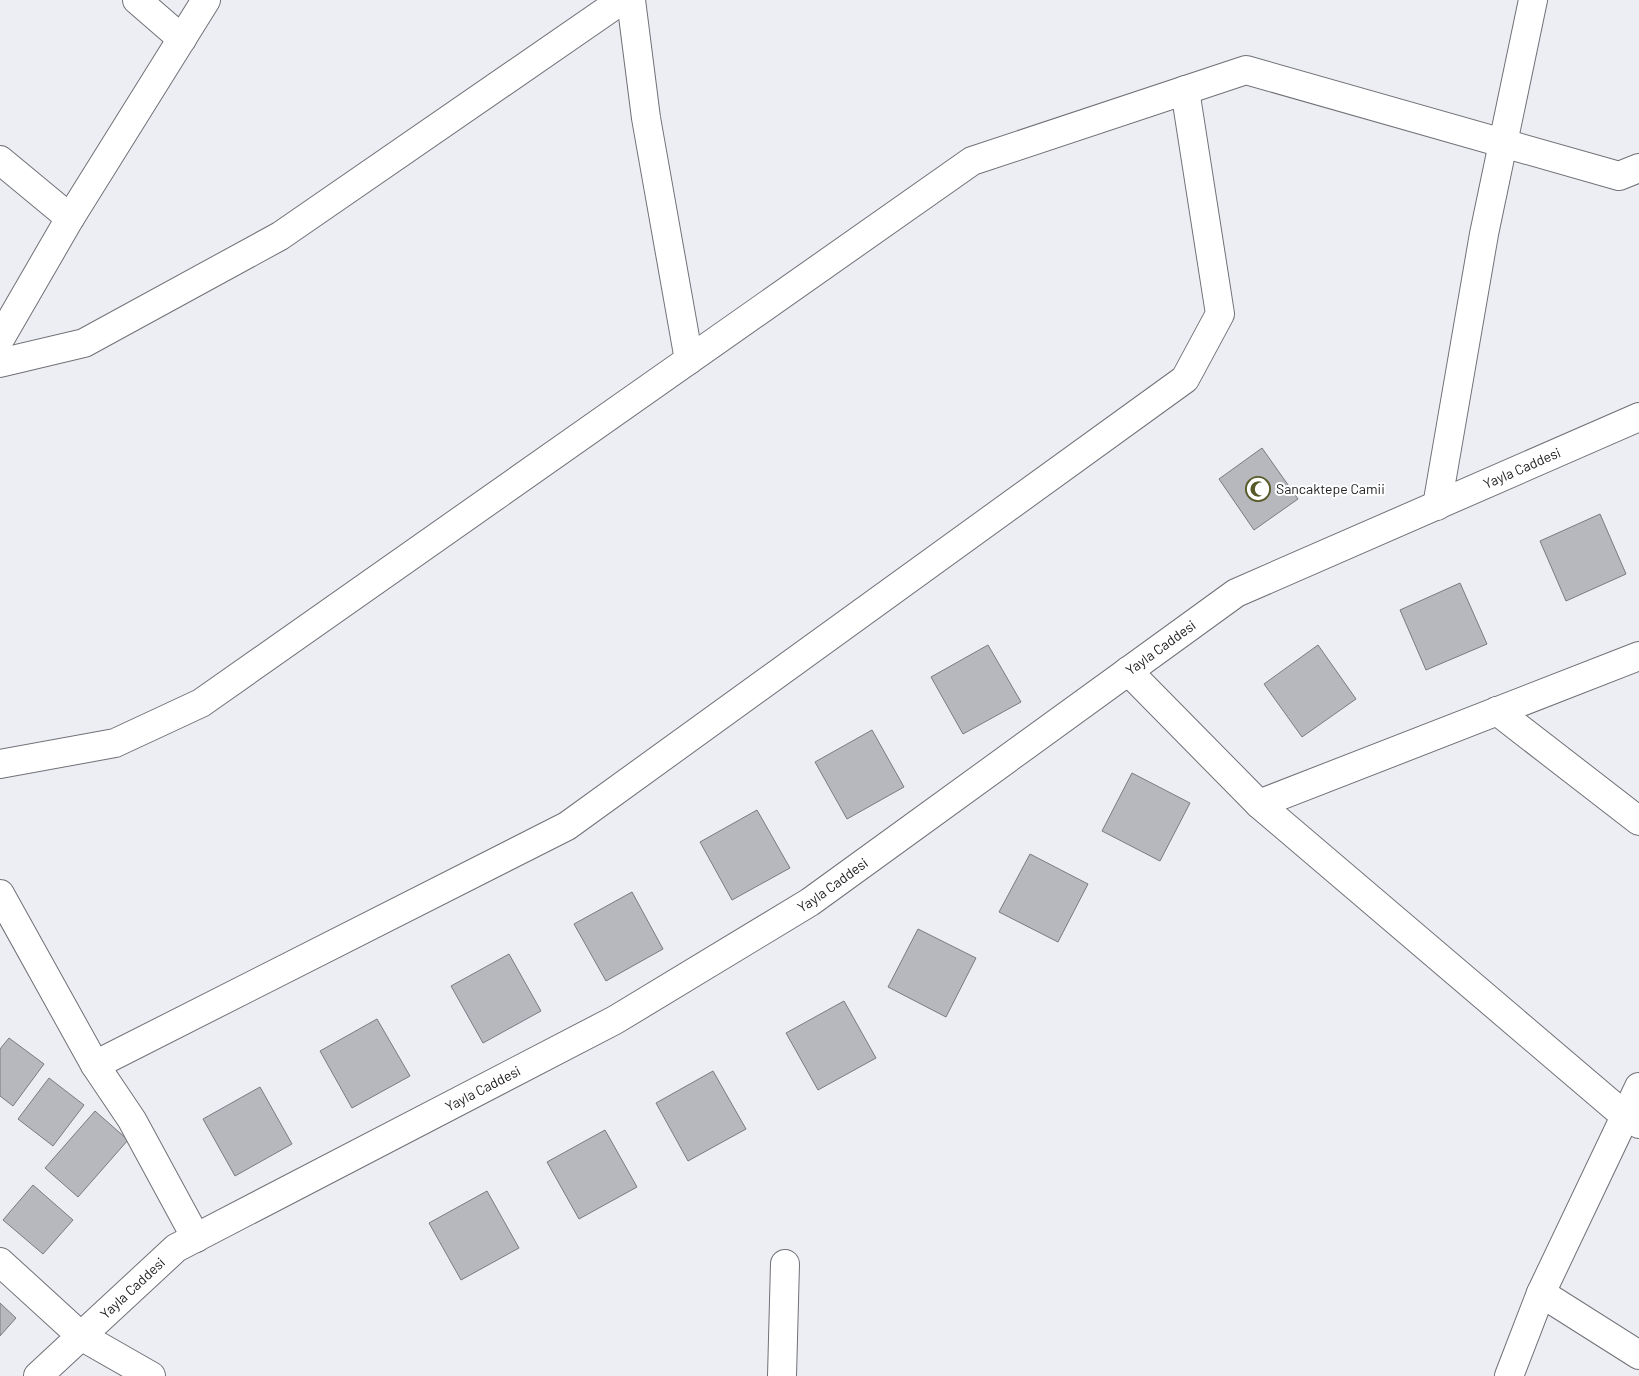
<svg xmlns="http://www.w3.org/2000/svg" width="1639" height="1376" viewBox="0 0 1639 1376" font-family="Barlow,sans-serif">
<style>
.building{fill:#b7b8be;stroke:#797b80}
.lines{fill:none;stroke-linecap:round;stroke-linejoin:round}
.minor-casing{stroke:#707177;stroke-width:30}
.minor{stroke:#fff;stroke-width:28}
.labels{text-anchor:middle;stroke-width:4;stroke-linejoin:round;paint-order:stroke}
.street-label{font-size:14px;fill:#202123;stroke:#fff}
.poi-label{font-size:14px;fill:#202123;stroke:#fff;text-anchor:start}
</style>
<rect width="100%" height="100%" fill="#edeef4"/>
<g class="building">
<polygon points="1262,448 1298,499 1254,530 1219,479"/>
<polygon points="1600,514 1626,574 1566,601 1540,541"/>
<polygon points="1460,583 1487,644 1426,670 1400,610"/>
<polygon points="988,645 1021,702 963,734 931,677"/>
<polygon points="1318,645 1356,699 1302,737 1264,684"/>
<polygon points="872,730 904,787 847,819 815,762"/>
<polygon points="1132,773 1190,803 1160,861 1102,831"/>
<polygon points="757,810 790,868 732,900 700,842"/>
<polygon points="1030,854 1088,884 1058,942 999,912"/>
<polygon points="632,892 663,949 606,981 574,924"/>
<polygon points="918,929 976,958 946,1017 888,987"/>
<polygon points="509,954 541,1011 483,1043 451,986"/>
<polygon points="844,1001 876,1058 818,1090 786,1033"/>
<polygon points="377,1019 410,1076 352,1108 320,1051"/>
<polygon points="9,1038 44,1064 13,1106 0,1096 0,1049"/>
<polygon points="713,1071 746,1129 688,1161 656,1103"/>
<polygon points="49,1078 84,1105 53,1146 18,1119"/>
<polygon points="260,1087 292,1144 235,1176 203,1119"/>
<polygon points="95,1111 128,1140 78,1197 45,1168"/>
<polygon points="605,1130 637,1187 579,1219 547,1162"/>
<polygon points="33,1185 73,1220 43,1254 3,1220"/>
<polygon points="487,1191 519,1248 461,1280 429,1223"/>
<polygon points="0,1303 16,1318 0,1336"/>
</g>
<g class="lines">
<defs>
<g id="minor">
<polyline points="137,0 182,39"/>
<polyline points="631,0 646,118 689,360"/>
<polyline points="0,160 70,218"/>
<polyline points="0,339 70,218 206,0"/>
<polyline points="0,363 84,343 280,236 622,0"/>
<polyline points="1437,506 1484,234 1533,0"/>
<polyline points="1128,671 1259,804 1624,1115 1639,1124"/>
<polyline points="1497,711 1639,821"/>
<polyline points="0,764 115,743 201,703 972,161 1246,70 1619,176 1639,168"/>
<polyline points="1259,804 1639,656"/>
<polyline points="0,894 95,1065 132,1120 196,1238"/>
<polyline points="95,1065 567,826 1185,379 1220,314 1185,90"/>
<polyline points="0,1262 81,1336 151,1376"/>
<polyline points="1541,1293 1639,1355"/>
<path id="s1" d="M38,1376L176,1248L615,1020L810,902L1236,593L1639,417"/>
<polyline points="782,1376 785,1264"/>
<polyline points="1509,1376 1541,1293 1639,1087"/>
</g>
</defs>
<use href="#minor" class="minor-casing"/>
<use href="#minor" class="minor"/>
</g>
<defs>
<symbol id="mosque-ring" viewBox="-11 -11 22 22"><circle r="9.5" fill="#fff" stroke="#575a28" stroke-width="1.5"/><path d="M3.5-4.9A6 6 0 1 0 3.5 4.9A5 5 0 1 1 3.5-4.9Z" fill="#575a28"/></symbol>
</defs>
<g fill-rule="evenodd">
<use href="#mosque-ring" x="1244" y="475" width="28" height="28"/>
</g>
<g class="labels">
<g class="street-label">
<text dy="5" stroke="none"><textPath href="#s1" startOffset="1749">Yayla Caddesi</textPath></text>
<text dy="5" stroke="none"><textPath href="#s1" startOffset="1344">Yayla Caddesi</textPath></text>
<text dy="5" stroke="none"><textPath href="#s1" startOffset="939">Yayla Caddesi</textPath></text>
<text dy="5" stroke="none"><textPath href="#s1" startOffset="534">Yayla Caddesi</textPath></text>
<text dy="5" stroke="none"><textPath href="#s1" startOffset="129">Yayla Caddesi</textPath></text>
</g>
<g class="poi-label">
<text x="1276" y="494">Sancaktepe Camii</text>
</g>
</g>
</svg>
